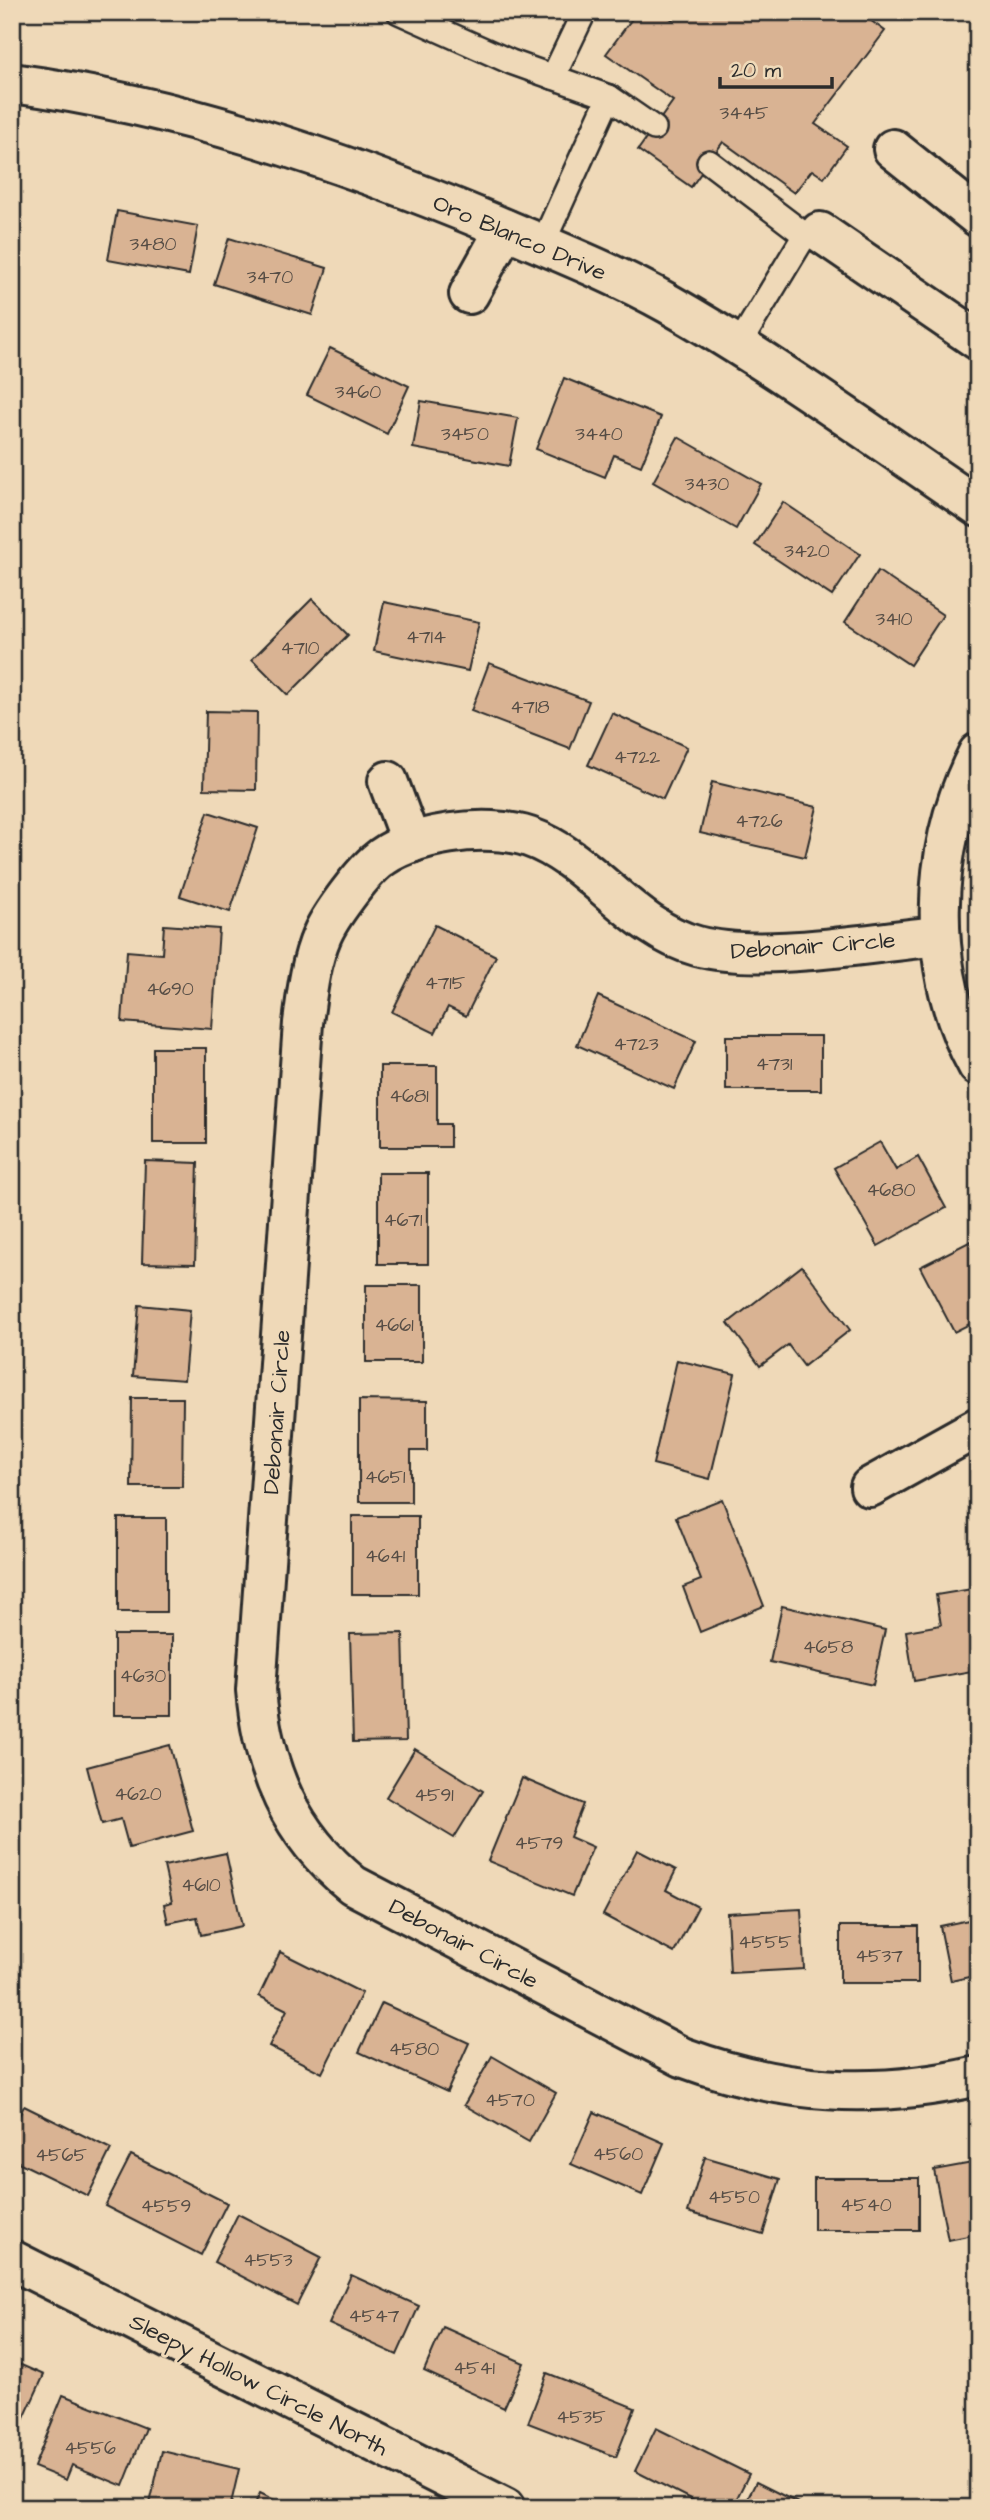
<svg xmlns="http://www.w3.org/2000/svg" width="990" height="2520" viewBox="0 0 990 2520" font-family="'Architects Daughter',sans-serif">
<style>
.building{fill:#d9b393;stroke:#2b2b2b;stroke-width:2}
.lines{fill:none;stroke-linecap:round;stroke-linejoin:round}
.lane-casing{stroke:#2b2b2b;stroke-width:28}
.street-casing{stroke:#2b2b2b;stroke-width:44}
.secondary-casing{stroke:#2b2b2b;stroke-width:44}
.lane{stroke:#efd9b8;stroke-width:23}
.street{stroke:#efd9b8;stroke-width:38}
.secondary{stroke:#efd9b8;stroke-width:38}
.labels{text-anchor:middle;stroke-width:6;stroke-linejoin:round;paint-order:stroke}
.number-label{font-size:19px;fill:#564d45}
.street-label{font-size:23px;fill:#2b2b2b;stroke:#efd9b8}
</style>
<rect width="100%" height="100%" fill="#efd9b8"/>
<filter id="ink" filterUnits="userSpaceOnUse"><feTurbulence type="fractalNoise" baseFrequency=".0143" numOctaves="2"/><feDisplacementMap in="SourceGraphic" scale="14" xChannelSelector="R" yChannelSelector="G"/><feConvolveMatrix kernelMatrix="1 2 1 2 8 2 1 2 1" color-interpolation-filters="sRGB"/></filter>
<g filter="url(#ink)">
<g class="building">
<polygon points="637,12 661,12 673,20 679,12 859,12 885,31 815,124 847,146 824,178 812,170 794,193 723,142 691,187 638,150 673,101 606,54"/>
<polygon points="117,211 198,226 189,275 108,260"/>
<polygon points="229,238 327,268 312,315 214,284"/>
<polygon points="330,348 409,386 387,434 307,395"/>
<polygon points="564,378 661,417 641,466 614,455 605,477 536,449"/>
<polygon points="421,401 518,418 509,466 413,448"/>
<polygon points="678,437 761,484 736,529 653,482"/>
<polygon points="783,502 860,554 832,596 755,545"/>
<polygon points="878,571 943,615 910,665 845,622"/>
<polygon points="312,599 348,635 288,695 252,659"/>
<polygon points="384,602 479,622 468,671 374,651"/>
<polygon points="489,663 589,701 570,749 471,711"/>
<polygon points="206,711 257,712 256,790 204,789"/>
<polygon points="612,713 687,747 663,799 588,765"/>
<polygon points="712,782 817,807 805,857 700,833"/>
<polygon points="208,812 258,828 230,912 180,896"/>
<polygon points="164,925 219,929 212,1029 122,1022 127,951 162,954"/>
<polygon points="435,925 496,956 466,1016 448,1007 435,1033 392,1012"/>
<polygon points="598,996 696,1041 674,1089 577,1045"/>
<rect x="726" y="1036" width="95" height="54"/>
<rect x="153" y="1048" width="53" height="95"/>
<polygon points="380,1066 437,1066 437,1124 450,1124 450,1147 380,1147"/>
<polygon points="880,1142 896,1170 918,1157 946,1208 878,1246 834,1168"/>
<polygon points="145,1161 198,1163 195,1264 142,1263"/>
<rect x="378" y="1173" width="50" height="91"/>
<polygon points="971,1241 978,1254 978,1320 954,1332 920,1267"/>
<polygon points="802,1266 850,1330 804,1366 788,1345 760,1366 728,1323"/>
<rect x="366" y="1285" width="56" height="77"/>
<polygon points="139,1305 190,1310 184,1380 133,1376"/>
<polygon points="677,1360 735,1374 710,1479 653,1464"/>
<polygon points="132,1398 183,1398 182,1487 131,1487"/>
<polygon points="359,1400 427,1401 427,1451 411,1451 411,1502 359,1502"/>
<polygon points="722,1499 764,1606 700,1632 683,1587 701,1580 676,1517"/>
<rect x="352" y="1516" width="66" height="78"/>
<rect x="118" y="1518" width="48" height="94"/>
<polygon points="978,1588 978,1670 914,1681 906,1631 941,1625 936,1595"/>
<polygon points="782,1606 885,1630 873,1685 770,1662"/>
<polygon points="403,1633 406,1741 353,1742 350,1634"/>
<rect x="114" y="1635" width="58" height="80"/>
<polygon points="170,1745 193,1831 129,1848 121,1819 102,1824 87,1767"/>
<polygon points="415,1749 483,1791 454,1838 386,1797"/>
<polygon points="522,1778 583,1804 570,1837 593,1847 572,1896 488,1861"/>
<polygon points="637,1850 676,1870 666,1890 698,1907 674,1953 603,1915"/>
<polygon points="226,1853 242,1926 201,1935 197,1917 168,1923 164,1904 172,1902 164,1866"/>
<polygon points="801,1909 804,1969 730,1973 727,1913"/>
<polygon points="978,1918 978,1975 951,1981 940,1926"/>
<rect x="840" y="1926" width="78" height="57"/>
<polygon points="280,1952 362,1993 322,2073 269,2046 287,2010 259,1996"/>
<polygon points="382,2003 469,2043 447,2092 359,2052"/>
<polygon points="492,2056 556,2093 529,2142 464,2105"/>
<polygon points="24,2106 111,2149 88,2196 12,2159 12,2130"/>
<polygon points="594,2112 664,2143 642,2195 571,2164"/>
<polygon points="131,2155 227,2203 201,2255 105,2206"/>
<polygon points="705,2157 780,2179 763,2234 688,2212"/>
<polygon points="978,2162 975,2217 978,2234 948,2240 934,2170"/>
<rect x="814" y="2178" width="105" height="52"/>
<polygon points="238,2214 321,2257 297,2305 214,2262"/>
<polygon points="351,2275 419,2306 397,2355 329,2324"/>
<polygon points="443,2327 524,2363 504,2408 424,2371"/>
<polygon points="12,2361 44,2375 19,2429 12,2426"/>
<polygon points="547,2373 635,2408 616,2457 528,2423"/>
<polygon points="63,2395 146,2428 123,2486 72,2465 66,2480 34,2467"/>
<polygon points="656,2428 749,2474 732,2508 708,2508 635,2471"/>
<polygon points="162,2451 239,2469 230,2508 149,2508"/>
<polygon points="756,2482 808,2508 743,2508"/>
<polygon points="260,2493 291,2508 253,2508"/>
</g>
<g class="lines">
<defs>
<g id="lane">
<polyline points="399,12 511,62 609,97 542,245"/>
<polyline points="553,77 584,12"/>
<polyline points="609,97 654,128"/>
<polyline points="709,162 805,235 820,232"/>
<polyline points="738,346 805,235"/>
</g>
<g id="street">
<polyline points="893,149 978,217"/>
<polyline points="820,232 978,340"/>
<polyline points="469,294 505,229"/>
<path d="M978,753C929,849 925,971 978,1066"/>
<polyline points="388,781 411,843"/>
<path d="M940,936C871,942 762,963 697,946C631,929 592,859 529,837C487,823 409,833 376,862C360,876 330,916 322,935C310,963 307,993 303,1023L256,1690C263,1769 290,1834 353,1885L682,2057C782,2094 874,2100 978,2076"/>
<polyline points="870,1487 978,1427"/>
<polyline points="12,2260 505,2508"/>
</g>
<path id="secondary" d="M12,83C178,105 340,160 494,224C552,249 614,273 669,304C776,365 876,438 978,507"/>
</defs>
<use href="#lane" class="lane-casing"/>
<use href="#street" class="street-casing"/>
<use href="#secondary" class="secondary-casing"/>
<use href="#lane" class="lane"/>
<use href="#street" class="street"/>
<use href="#secondary" class="secondary"/>
</g>
</g>
<g class="labels">
<g class="number-label">
<text x="744" y="119">3445</text>
<text x="153" y="250">3480</text>
<text x="270" y="283">3470</text>
<text x="358" y="398">3460</text>
<text x="465" y="440">3450</text>
<text x="599" y="440">3440</text>
<text x="707" y="490">3430</text>
<text x="807" y="557">3420</text>
<text x="894" y="625">3410</text>
<text x="426" y="643">4714</text>
<text x="300" y="654">4710</text>
<text x="530" y="713">4718</text>
<text x="637" y="763">4722</text>
<text x="759" y="827">4726</text>
<text x="445" y="989">4715</text>
<text x="170" y="995">4690</text>
<text x="636" y="1050">4723</text>
<text x="774" y="1070">4731</text>
<text x="409" y="1102">4681</text>
<text x="891" y="1196">4680</text>
<text x="403" y="1226">4671</text>
<text x="394" y="1331">4661</text>
<text x="385" y="1483">4651</text>
<text x="385" y="1562">4641</text>
<text x="828" y="1653">4658</text>
<text x="143" y="1682">4630</text>
<text x="138" y="1800">4620</text>
<text x="434" y="1801">4591</text>
<text x="539" y="1849">4579</text>
<text x="201" y="1891">4610</text>
<text x="765" y="1948">4555</text>
<text x="879" y="1962">4537</text>
<text x="414" y="2055">4580</text>
<text x="510" y="2106">4570</text>
<text x="618" y="2160">4560</text>
<text x="61" y="2161">4565</text>
<text x="734" y="2203">4550</text>
<text x="866" y="2211">4540</text>
<text x="166" y="2212">4559</text>
<text x="268" y="2266">4553</text>
<text x="374" y="2322">4547</text>
<text x="474" y="2374">4541</text>
<text x="581" y="2423">4535</text>
<text x="90" y="2454">4556</text>
</g>
<g class="street-label">
<text transform="translate(520 237) rotate(23)" y="8">Oro Blanco Drive</text>
<text transform="translate(813 945) rotate(-4)" y="8">Debonair Circle</text>
<text transform="translate(276 1412) rotate(-86)" y="8">Debonair Circle</text>
<text transform="translate(464 1943) rotate(28)" y="8">Debonair Circle</text>
<text transform="translate(259 2384) rotate(27)" y="8">Sleepy Hollow Circle North</text>
</g>
</g>
<rect width="990" height="2520" fill="none" stroke="#efd9b8" stroke-width="42"/>
<rect x="21" y="21" width="948" height="2478" fill="none" stroke="#2b2b2b" stroke-width="2.5" filter="url(#ink)"/>
<path d="M720 77v10h112v-10" fill="none" stroke="#2b2b2b" stroke-width="3.5"/>
<text x="731" y="77" font-size="21" fill="#2b2b2b" stroke="#efd9b8" stroke-width="5" paint-order="stroke">20 m</text>
</svg>
